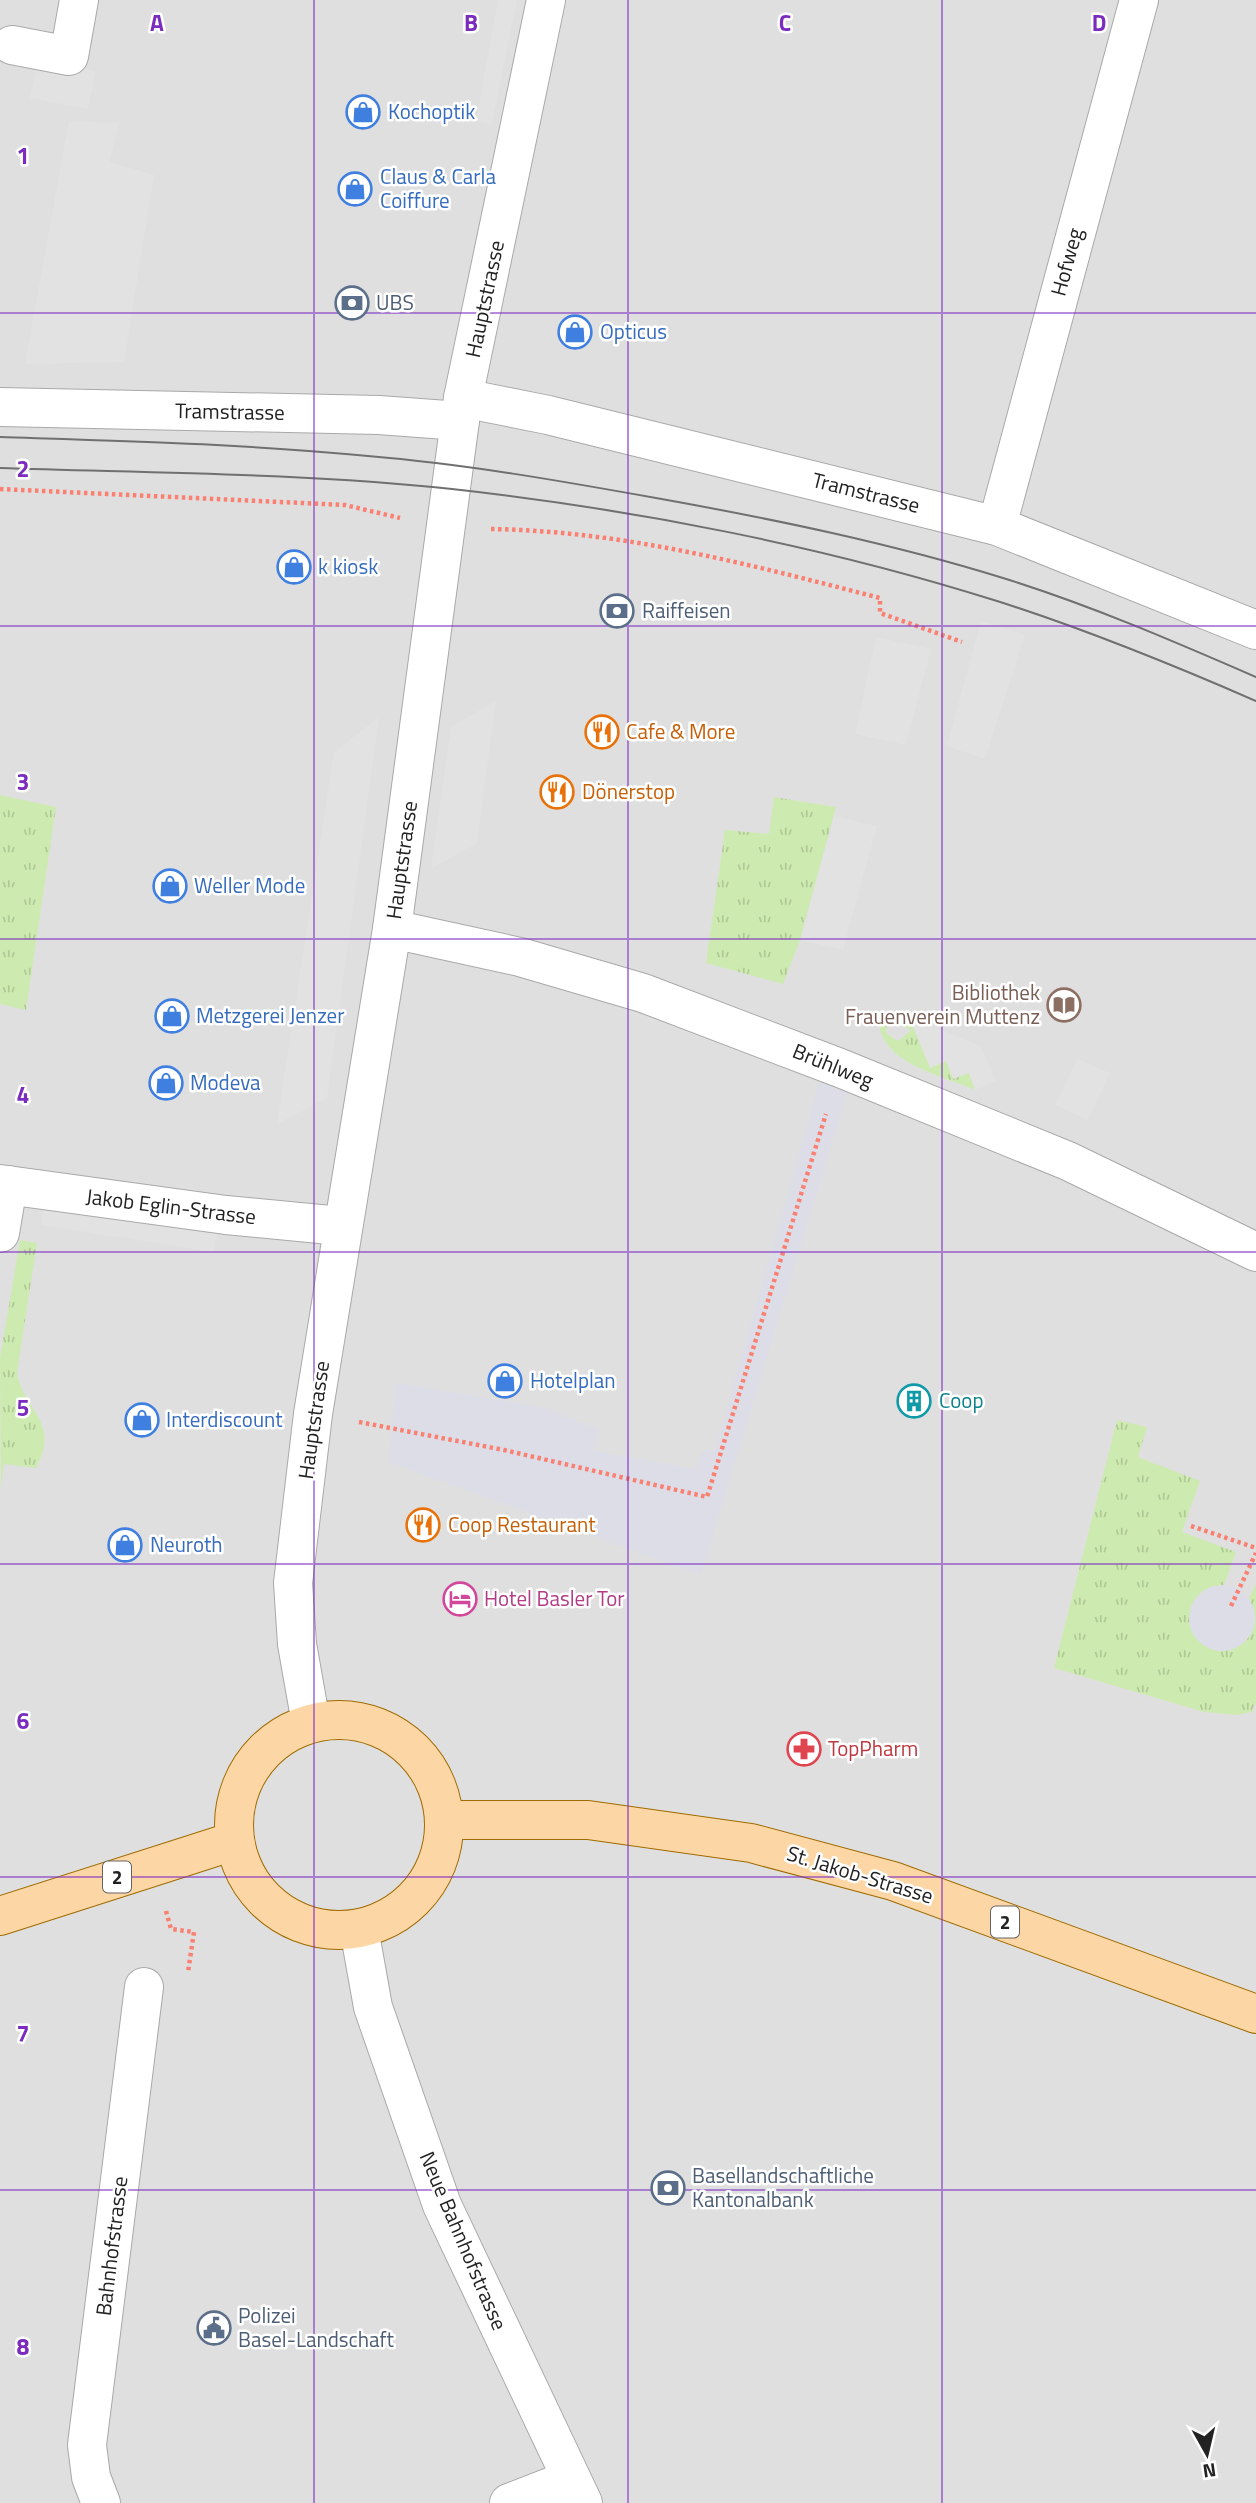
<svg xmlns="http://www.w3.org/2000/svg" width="1256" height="2503" viewBox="0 0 1256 2503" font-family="'Titillium Web',sans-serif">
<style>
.residential{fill:#e0dfdf}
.grass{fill:url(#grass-tufts)}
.parking{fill:#e2e2e2}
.plaza{fill:#dddde8}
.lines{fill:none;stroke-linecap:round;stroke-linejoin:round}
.minor-casing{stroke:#a9a9a9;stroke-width:40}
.major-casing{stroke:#a06b00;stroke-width:40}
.path{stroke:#fa8072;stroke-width:4.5;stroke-dasharray:3.5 3.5;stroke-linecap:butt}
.minor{stroke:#fff;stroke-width:38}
.major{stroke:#fcd6a4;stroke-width:38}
.tram{stroke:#707070;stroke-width:2}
.grid{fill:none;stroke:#7b2cbf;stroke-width:2;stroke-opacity:0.55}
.labels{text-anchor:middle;stroke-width:5;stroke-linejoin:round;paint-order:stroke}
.shield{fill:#fff;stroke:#646464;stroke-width:2}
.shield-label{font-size:19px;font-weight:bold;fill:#222}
.shop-label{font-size:21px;fill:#366cbe;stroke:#fff;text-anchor:start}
.street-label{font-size:21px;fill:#222;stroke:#fff}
.service-label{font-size:21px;fill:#4e5e75;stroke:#fff;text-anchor:start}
.food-label{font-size:21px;fill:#c56008;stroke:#fff;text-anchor:start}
.education-label{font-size:21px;fill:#785e54;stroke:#fff;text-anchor:end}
.culture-label{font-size:21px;fill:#0d838f;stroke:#fff;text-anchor:start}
.hotel-label{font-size:21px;fill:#b23c85;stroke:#fff;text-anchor:start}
.health-label{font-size:21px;fill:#be3a42;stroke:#fff;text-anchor:start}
.grid-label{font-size:23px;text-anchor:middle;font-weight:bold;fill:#7b2cbf;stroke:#fff;stroke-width:5;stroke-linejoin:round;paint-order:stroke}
</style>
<defs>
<pattern id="grass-tufts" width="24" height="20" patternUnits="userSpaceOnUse" patternTransform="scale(1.75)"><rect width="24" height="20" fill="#cdebb0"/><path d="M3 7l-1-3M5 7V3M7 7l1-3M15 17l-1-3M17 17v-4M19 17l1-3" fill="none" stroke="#b0c997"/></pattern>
</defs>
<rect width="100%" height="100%" fill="#f2efe9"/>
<rect class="residential" x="0" y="0" width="1256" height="2503"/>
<g class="grass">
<polygon points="0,795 56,807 26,1010 0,1004"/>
<polygon points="774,797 836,807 800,940 783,984 706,963 725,830 769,834"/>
<path d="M888,1012L886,1033L898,1041L911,1030L898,1024L901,1014L909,1017L930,1067L946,1061L969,1073L975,1090C941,1075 876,1063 879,1016Z"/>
<path d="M20,1240L37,1243L17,1373C24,1412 61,1420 36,1468L4,1464L1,1488L0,1358Z"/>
<polygon points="1117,1420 1147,1427 1138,1457 1200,1481 1182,1532 1236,1552 1224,1585 1220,1585 1253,1629 1255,1619 1249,1598 1256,1584 1256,1702 1252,1712 1237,1715 1204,1712 1054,1668"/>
</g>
<g class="parking">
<polygon points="498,0 517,0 492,124 476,121"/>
<polygon points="38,59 96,71 88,109 30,98"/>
<polygon points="69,121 119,123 110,162 154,175 124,362 25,364"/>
<polygon points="981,621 1025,634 985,759 947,746"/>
<polygon points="876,637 931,649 906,745 855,734"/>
<polygon points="496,700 477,843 431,869 451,727"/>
<polygon points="379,717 327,1098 277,1124 334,752"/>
<polygon points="834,816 877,826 843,950 800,940"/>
<polygon points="909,1017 981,1046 996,1081 975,1090 969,1073 953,1079 946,1061 930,1068"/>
<polygon points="1077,1059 1110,1073 1088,1120 1055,1105"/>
<polygon points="43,1210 217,1234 214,1252 41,1225"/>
</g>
<g class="plaza">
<polygon points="821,1076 849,1087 701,1575 388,1462 396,1383 547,1408 599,1430 594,1451 696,1469 701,1451 715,1450"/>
<circle cx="1222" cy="1618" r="33"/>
</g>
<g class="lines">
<defs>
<g id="minor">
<polyline points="12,45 69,56 79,0"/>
<polyline points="463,398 548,415 997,526 1256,630"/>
<polyline points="0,407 379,415 460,421"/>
<polyline points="997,526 1139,0"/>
<polyline points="392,929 520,957 643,993 840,1068 1068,1161 1256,1252"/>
<polyline points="0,1184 226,1215 341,1226"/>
<polyline points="0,1233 8,1185"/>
<polyline points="311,1723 297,1644 293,1583 313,1414 392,929 463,398 546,0"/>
<polyline points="359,1929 373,2007 442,2205 583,2503"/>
<polyline points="101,2503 91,2477 87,2445 144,1987"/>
<polyline points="509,2503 571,2479"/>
</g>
<g id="major">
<circle cx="339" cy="1825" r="105"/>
<polyline points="446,1820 588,1820 751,1843 893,1881 1256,2014"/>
<polyline points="0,1916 234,1841"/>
</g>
</defs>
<use href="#minor" class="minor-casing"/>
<use href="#major" class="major-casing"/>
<g class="path">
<polyline points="0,489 345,505 400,518"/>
<path d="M491,529C624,531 752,565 880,598V613L962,642"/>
<polyline points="359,1422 504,1450 707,1497 826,1114"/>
<polyline points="1191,1526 1256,1548"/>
<polyline points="1231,1606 1256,1553"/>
<polyline points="166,1911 171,1929 194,1932 188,1972"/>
</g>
<use href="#minor" class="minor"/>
<use href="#major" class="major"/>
<g class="tram">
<path d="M0,437C123,441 246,444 368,456C465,464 561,481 656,498C773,519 890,543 1003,578C1090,605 1173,641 1256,677"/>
<path d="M0,468C151,473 302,473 452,489C633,509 823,546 997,601C1085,629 1171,664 1256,701"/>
</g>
</g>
<path class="grid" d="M314,0V2503M628,0V2503M942,0V2503M0,313H1256M0,626H1256M0,939H1256M0,1252H1256M0,1564H1256M0,1877H1256M0,2190H1256"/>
<defs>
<symbol id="shop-ring" viewBox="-11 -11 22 22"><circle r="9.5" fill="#fff" stroke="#3f7fe0" stroke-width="1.5"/><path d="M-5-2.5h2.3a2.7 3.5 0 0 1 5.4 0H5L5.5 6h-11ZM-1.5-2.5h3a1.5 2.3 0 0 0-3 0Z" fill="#3f7fe0"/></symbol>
<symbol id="bank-ring" viewBox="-11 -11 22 22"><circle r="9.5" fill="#fff" stroke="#5c6f8a" stroke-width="1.5"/><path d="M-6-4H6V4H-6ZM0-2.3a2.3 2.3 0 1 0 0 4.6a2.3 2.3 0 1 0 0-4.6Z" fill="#5c6f8a"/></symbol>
<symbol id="restaurant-ring" viewBox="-11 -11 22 22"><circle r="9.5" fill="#fff" stroke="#e8710a" stroke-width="1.5"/><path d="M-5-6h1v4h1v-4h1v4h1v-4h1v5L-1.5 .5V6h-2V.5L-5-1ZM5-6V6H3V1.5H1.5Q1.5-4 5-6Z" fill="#e8710a"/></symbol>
<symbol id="library-ring" viewBox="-11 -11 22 22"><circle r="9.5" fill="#fff" stroke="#8d6e63" stroke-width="1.5"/><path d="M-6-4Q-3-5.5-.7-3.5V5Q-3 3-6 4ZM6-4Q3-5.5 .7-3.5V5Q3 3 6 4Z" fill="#8d6e63"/></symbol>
<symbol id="building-ring" viewBox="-11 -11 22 22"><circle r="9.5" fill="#fff" stroke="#0f9aa8" stroke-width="1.5"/><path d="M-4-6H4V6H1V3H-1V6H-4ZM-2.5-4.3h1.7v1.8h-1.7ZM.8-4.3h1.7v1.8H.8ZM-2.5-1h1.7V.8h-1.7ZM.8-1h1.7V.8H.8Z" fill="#0f9aa8"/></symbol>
<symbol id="hotel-ring" viewBox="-11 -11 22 22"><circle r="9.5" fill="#fff" stroke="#d1479c" stroke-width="1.5"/><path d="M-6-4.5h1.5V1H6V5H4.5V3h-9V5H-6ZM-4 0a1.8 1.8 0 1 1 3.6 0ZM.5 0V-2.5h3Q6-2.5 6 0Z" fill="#d1479c"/></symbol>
<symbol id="pharmacy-ring" viewBox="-11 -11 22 22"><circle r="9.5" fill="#fff" stroke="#e0444e" stroke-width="1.5"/><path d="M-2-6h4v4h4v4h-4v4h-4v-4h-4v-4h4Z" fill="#e0444e"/></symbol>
<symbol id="civic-ring" viewBox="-11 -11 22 22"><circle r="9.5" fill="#fff" stroke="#5c6f8a" stroke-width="1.5"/><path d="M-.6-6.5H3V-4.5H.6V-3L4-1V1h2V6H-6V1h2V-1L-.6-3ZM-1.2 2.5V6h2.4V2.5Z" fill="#5c6f8a"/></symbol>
</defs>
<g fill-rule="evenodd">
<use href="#shop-ring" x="344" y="93" width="38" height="38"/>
<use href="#shop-ring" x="336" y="170" width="38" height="38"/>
<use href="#bank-ring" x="333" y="284" width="38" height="38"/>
<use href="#shop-ring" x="556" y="313" width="38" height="38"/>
<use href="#shop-ring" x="275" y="548" width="38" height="38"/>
<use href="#bank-ring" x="598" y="592" width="38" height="38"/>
<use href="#restaurant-ring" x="583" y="713" width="38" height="38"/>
<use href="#restaurant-ring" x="538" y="773" width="38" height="38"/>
<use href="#shop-ring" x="151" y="867" width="38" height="38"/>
<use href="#library-ring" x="1045" y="986" width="38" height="38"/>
<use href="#shop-ring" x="153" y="997" width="38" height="38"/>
<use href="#shop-ring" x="147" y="1064" width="38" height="38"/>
<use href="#shop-ring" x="486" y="1362" width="38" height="38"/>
<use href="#building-ring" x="895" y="1382" width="38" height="38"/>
<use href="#shop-ring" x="123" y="1401" width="38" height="38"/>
<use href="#restaurant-ring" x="404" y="1506" width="38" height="38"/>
<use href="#shop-ring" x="106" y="1526" width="38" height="38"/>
<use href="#hotel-ring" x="441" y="1580" width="38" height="38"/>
<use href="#pharmacy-ring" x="785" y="1730" width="38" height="38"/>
<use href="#bank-ring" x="649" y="2169" width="38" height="38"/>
<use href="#civic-ring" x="195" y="2309" width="38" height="38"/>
</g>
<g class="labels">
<g class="shield">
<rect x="103" y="1861.5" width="28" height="31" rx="5"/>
<rect x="991" y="1906.5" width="28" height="31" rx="5"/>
</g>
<g class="shield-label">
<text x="117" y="1884">2</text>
<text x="1005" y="1929">2</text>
</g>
<g class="shop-label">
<text x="388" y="119">Kochoptik</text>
<text x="380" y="184">Claus &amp; Carla<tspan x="380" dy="24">Coiffure</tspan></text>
<text x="600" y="339">Opticus</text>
<text x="318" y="574">k kiosk</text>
<text x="194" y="893">Weller Mode</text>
<text x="196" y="1023">Metzgerei Jenzer</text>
<text x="190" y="1090">Modeva</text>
<text x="530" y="1388">Hotelplan</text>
<text x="166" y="1427">Interdiscount</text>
<text x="150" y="1552">Neuroth</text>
</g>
<g class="street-label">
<text transform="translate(1067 262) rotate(-75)" y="7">Hofweg</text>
<text transform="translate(485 299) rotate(-78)" y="7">Hauptstrasse</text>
<text transform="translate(230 412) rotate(1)" y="7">Tramstrasse</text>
<text transform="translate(866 493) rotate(14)" y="7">Tramstrasse</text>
<text transform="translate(402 860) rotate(-82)" y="7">Hauptstrasse</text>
<text transform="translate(833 1066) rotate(22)" y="7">Brühlweg</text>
<text transform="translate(171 1207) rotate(7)" y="7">Jakob Eglin-Strasse</text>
<text transform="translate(314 1420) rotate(-82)" y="7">Hauptstrasse</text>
<text transform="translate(860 1875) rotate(17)" y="7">St. Jakob-Strasse</text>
<text transform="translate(463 2241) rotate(67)" y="7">Neue Bahnhofstrasse</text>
<text transform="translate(112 2246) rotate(-83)" y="7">Bahnhofstrasse</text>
</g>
<g class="service-label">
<text x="376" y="310">UBS</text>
<text x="642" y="618">Raiffeisen</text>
<text x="692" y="2183">Basellandschaftliche<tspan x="692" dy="24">Kantonalbank</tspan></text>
<text x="238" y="2323">Polizei<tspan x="238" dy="24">Basel-Landschaft</tspan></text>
</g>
<g class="food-label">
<text x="626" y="739">Cafe &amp; More</text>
<text x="582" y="799">Dönerstop</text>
<text x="448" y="1532">Coop Restaurant</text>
</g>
<g class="education-label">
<text x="1040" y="1000">Bibliothek<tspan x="1040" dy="24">Frauenverein Muttenz</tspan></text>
</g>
<g class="culture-label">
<text x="939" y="1408">Coop</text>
</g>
<g class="hotel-label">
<text x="484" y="1606">Hotel Basler Tor</text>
</g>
<g class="health-label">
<text x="828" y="1756">TopPharm</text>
</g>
</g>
<g class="grid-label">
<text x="157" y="31">A</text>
<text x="471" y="31">B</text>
<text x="785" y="31">C</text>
<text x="1099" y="31">D</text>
<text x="23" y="164">1</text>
<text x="23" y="477">2</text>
<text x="23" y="790">3</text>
<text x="23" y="1103">4</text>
<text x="23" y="1416">5</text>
<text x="23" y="1729">6</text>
<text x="23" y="2042">7</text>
<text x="23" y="2355">8</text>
</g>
<g transform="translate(1207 2454) rotate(172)" stroke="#ffffff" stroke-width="5" paint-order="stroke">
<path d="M0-5L12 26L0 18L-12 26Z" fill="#222222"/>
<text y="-10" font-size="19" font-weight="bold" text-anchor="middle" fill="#222222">N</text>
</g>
</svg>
